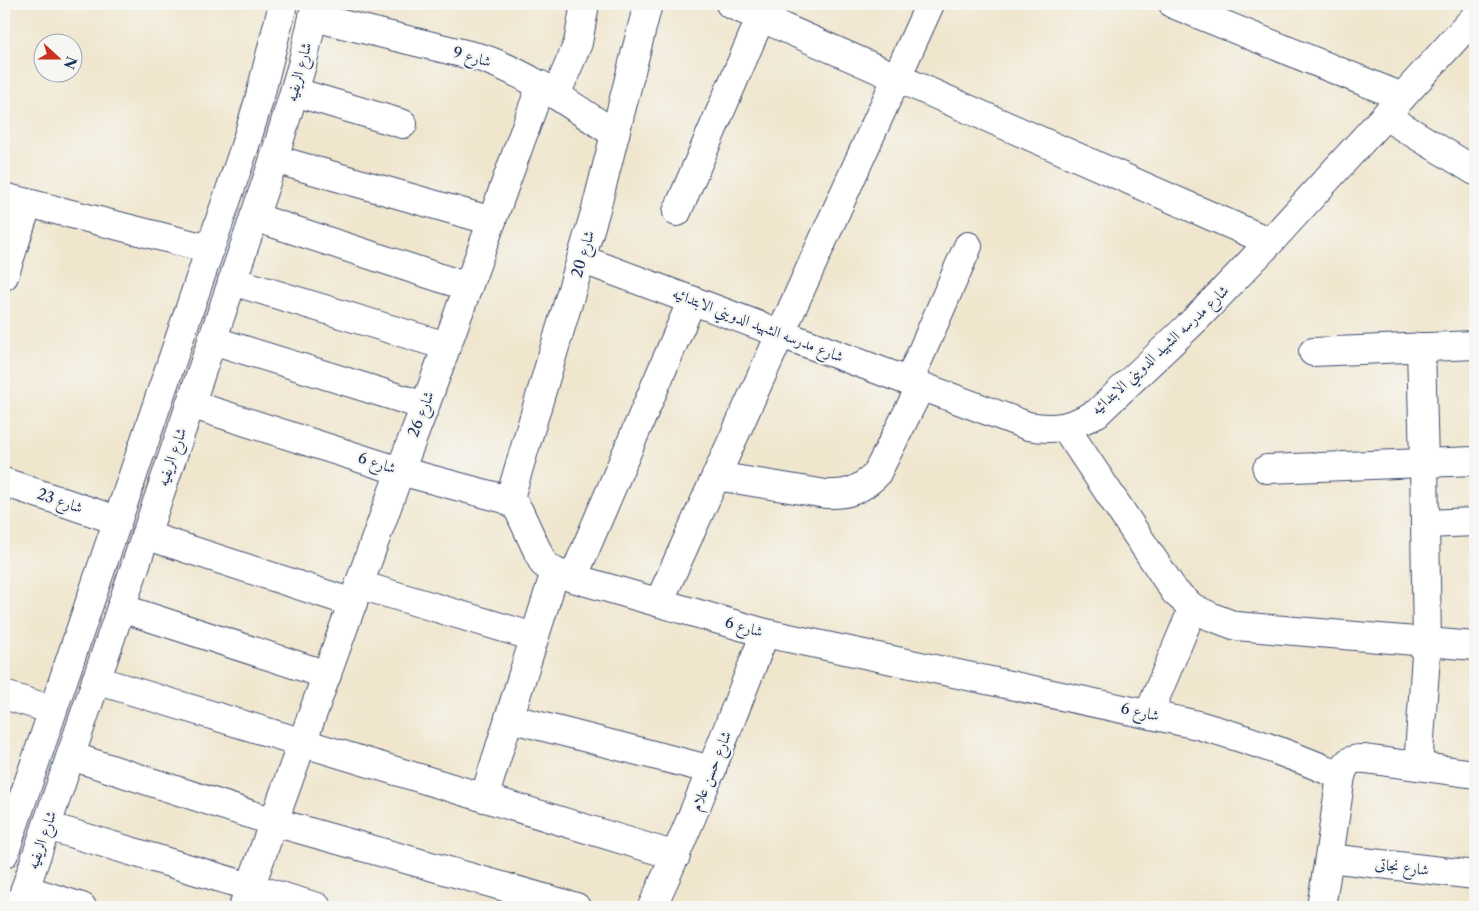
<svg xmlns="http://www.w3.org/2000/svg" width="1479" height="911" viewBox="0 0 1479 911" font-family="'Libre Caslon Text',Amiri,serif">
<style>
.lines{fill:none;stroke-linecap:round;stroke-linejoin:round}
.minor-casing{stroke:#3b4a6f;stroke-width:30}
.minor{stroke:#fff;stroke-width:28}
.labels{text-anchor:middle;stroke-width:4.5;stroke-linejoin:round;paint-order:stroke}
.street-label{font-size:15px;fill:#1b2f5e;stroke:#f6f6f2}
</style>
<rect width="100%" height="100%" fill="#f6f6f2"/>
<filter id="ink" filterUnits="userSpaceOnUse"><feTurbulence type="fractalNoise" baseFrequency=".02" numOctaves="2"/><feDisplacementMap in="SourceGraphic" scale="10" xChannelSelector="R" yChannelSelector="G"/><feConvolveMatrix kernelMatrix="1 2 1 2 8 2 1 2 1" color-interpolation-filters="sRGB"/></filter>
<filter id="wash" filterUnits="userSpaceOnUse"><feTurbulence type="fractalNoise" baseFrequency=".0096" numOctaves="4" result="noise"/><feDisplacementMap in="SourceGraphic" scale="20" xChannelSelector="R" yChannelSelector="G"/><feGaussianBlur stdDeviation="1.12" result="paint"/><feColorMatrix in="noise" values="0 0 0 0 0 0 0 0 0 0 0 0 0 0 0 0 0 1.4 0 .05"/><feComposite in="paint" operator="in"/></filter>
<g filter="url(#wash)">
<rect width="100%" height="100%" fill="#f0e6ce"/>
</g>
<g filter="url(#ink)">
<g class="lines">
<defs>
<g id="minor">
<polyline points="730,4 1270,242"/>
<polyline points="1173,4 1402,97"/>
<path d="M313,17L482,58C531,75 572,106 615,134"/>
<polyline points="295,92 403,124"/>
<polyline points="556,95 578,43 585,4"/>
<polyline points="1385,116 1475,171"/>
<polyline points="274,159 492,221"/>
<polyline points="4,197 210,249"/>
<polyline points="677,212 761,17"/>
<polyline points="254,217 468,287"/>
<path d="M581,259L1028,426C1057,431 1071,427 1097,413L1197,318L1270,242L1475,17"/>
<polyline points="4,276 28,203"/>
<polyline points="232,281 446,346"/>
<polyline points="212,340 425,406"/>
<polyline points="1313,352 1475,345"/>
<polyline points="909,381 968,246"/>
<path d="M190,404L400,471L505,499L515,505L519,511L543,563L555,572L573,578L765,633L1198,725C1248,739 1293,755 1341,776"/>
<polyline points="1065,427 1175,592 1193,608 1212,617 1236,626 1475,646"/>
<polyline points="1267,469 1475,461"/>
<path d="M716,476L826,494C848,495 860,490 876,475L921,386"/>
<polyline points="4,482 116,520"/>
<polyline points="509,501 596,209 648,4"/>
<polyline points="1425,524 1475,522"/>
<polyline points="145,535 353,603"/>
<polyline points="573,578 692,300"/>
<polyline points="360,585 534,637"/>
<polyline points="659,602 930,4"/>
<polyline points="121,608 327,675"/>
<polyline points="96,680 676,856"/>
<polyline points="4,695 53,710"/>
<polyline points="1149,713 1193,608"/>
<polyline points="509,718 712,770"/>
<polyline points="71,756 274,822 576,907"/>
<polyline points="1418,766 1427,642 1424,463 1421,347"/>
<polyline points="484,798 555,572"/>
<polyline points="47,826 317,907"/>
<polyline points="4,854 244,149 259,100 283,4"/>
<polyline points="1329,858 1475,875"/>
<polyline points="25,889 82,907"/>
<polyline points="19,907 274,159 302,65 316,4"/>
<polyline points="243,907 400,471 425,406 541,85"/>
<path d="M652,907C694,817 729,725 765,633"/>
<path d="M1321,907L1329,858L1341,776C1346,762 1349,758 1365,759L1475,774"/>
</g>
</defs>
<use href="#minor" class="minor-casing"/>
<use href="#minor" class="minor"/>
</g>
</g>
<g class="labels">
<g class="street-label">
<text transform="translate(472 57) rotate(15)" y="5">شارع 9</text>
<text transform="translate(299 72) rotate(-75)" y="5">شارع الريفيه</text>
<text transform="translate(583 254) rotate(-74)" y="5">شارع 20</text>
<text transform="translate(758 325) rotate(21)" y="5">شارع مدرسه الشهيد الدويني الابتدائيه</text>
<text transform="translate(1160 350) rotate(-43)" y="5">شارع مدرسه الشهيد الدويني الابتدائيه</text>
<text transform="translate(421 414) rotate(-69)" y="5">شارع 26</text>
<text transform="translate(172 457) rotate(-71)" y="5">شارع الريفيه</text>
<text transform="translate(377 463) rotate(18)" y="5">شارع 6</text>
<text transform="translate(60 501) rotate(19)" y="5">شارع 23</text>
<text transform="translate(744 627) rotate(16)" y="5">شارع 6</text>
<text transform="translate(1140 712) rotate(12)" y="5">شارع 6</text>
<text transform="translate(711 771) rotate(-68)" y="5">شارع حسن علام</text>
<text transform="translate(42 840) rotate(-71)" y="5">شارع الريفيه</text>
<text transform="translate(1402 867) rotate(7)" y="5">شارع نجاتى</text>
</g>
</g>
<rect width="1479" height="911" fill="none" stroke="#f6f6f2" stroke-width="20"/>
<g transform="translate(58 58) rotate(111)"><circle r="24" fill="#f6f6f2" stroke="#9ea6b7"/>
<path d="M0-4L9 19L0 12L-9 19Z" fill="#c8321e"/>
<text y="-8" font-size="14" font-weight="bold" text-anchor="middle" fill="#1b2f5e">N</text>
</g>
</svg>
